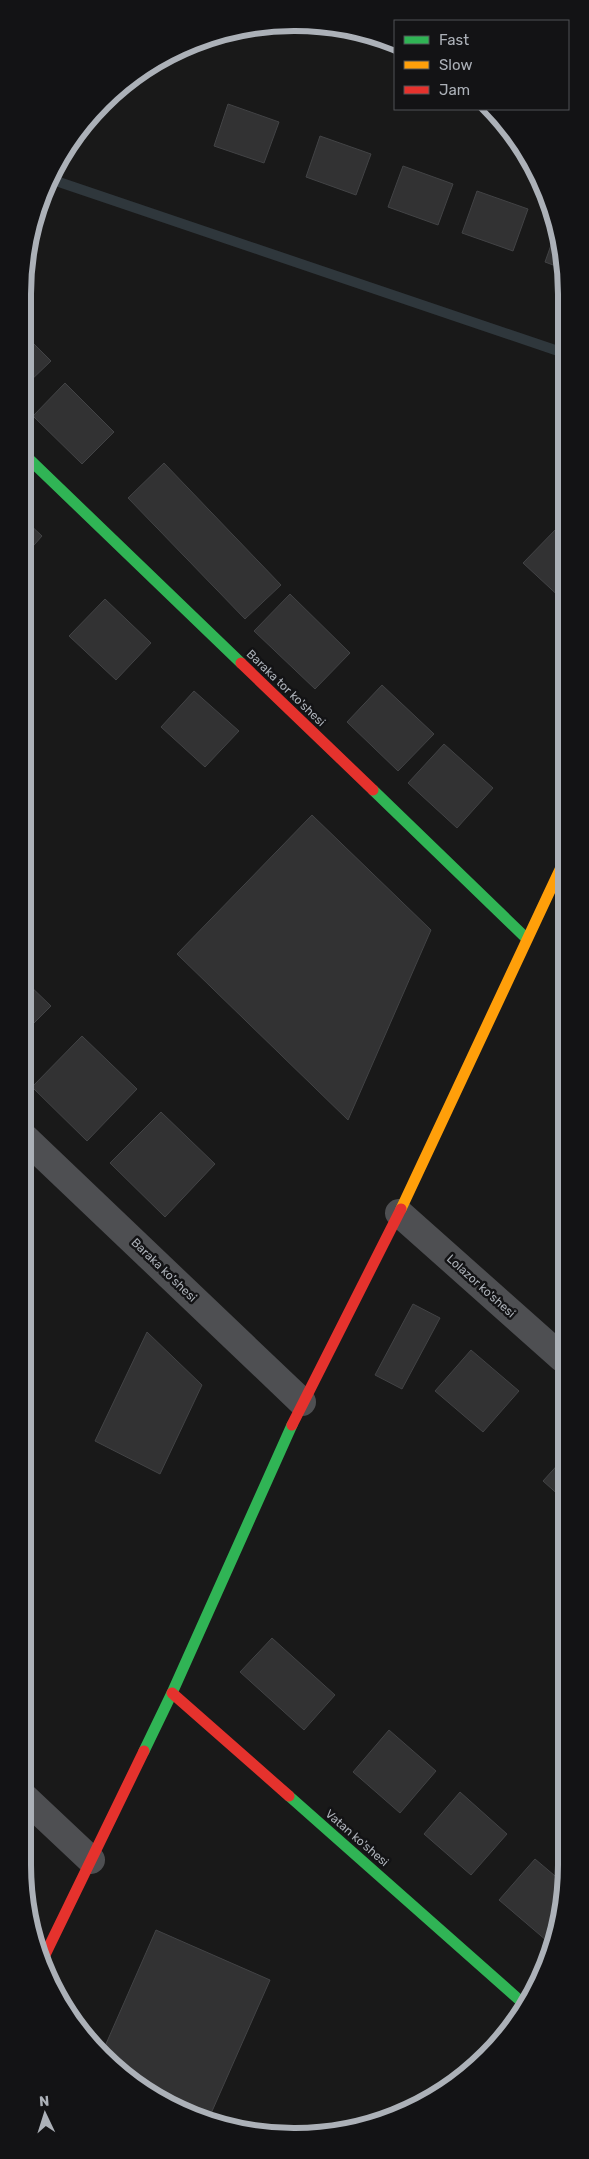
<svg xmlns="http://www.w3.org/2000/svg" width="589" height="2159" viewBox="0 0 589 2159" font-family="Rubik,sans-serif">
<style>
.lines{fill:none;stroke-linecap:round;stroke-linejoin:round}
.stream{stroke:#2f373c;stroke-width:10}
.building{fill:#323233;stroke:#424345}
.street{stroke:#4e4f52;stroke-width:28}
.fast{stroke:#30b455;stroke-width:11}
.slow{stroke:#ff9f0a;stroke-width:11}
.jam{stroke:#e5322d;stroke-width:11}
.labels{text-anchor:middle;stroke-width:5;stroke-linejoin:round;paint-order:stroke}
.street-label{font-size:12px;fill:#acb1b8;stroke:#131315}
.rim{fill:none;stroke:#acb1b8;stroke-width:6}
</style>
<rect width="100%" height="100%" fill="#191919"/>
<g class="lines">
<polyline class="stream" points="53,180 564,353"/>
</g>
<g class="building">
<polygon points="228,104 279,122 264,163 214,146"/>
<polygon points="320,136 371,154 356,195 306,177"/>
<polygon points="403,166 453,184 438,225 388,207"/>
<polygon points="477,191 528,209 513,251 462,233"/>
<polygon points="556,231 564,259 564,269 545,262"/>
<polygon points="27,337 51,361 27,384"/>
<polygon points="65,383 114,432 82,464 33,416"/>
<polygon points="164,463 281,585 245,619 128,498"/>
<polygon points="27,522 42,536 27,553"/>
<polygon points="559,526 564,531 564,601 523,563"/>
<polygon points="290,594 350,653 315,689 254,631"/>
<polygon points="105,599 151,643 116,680 69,636"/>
<polygon points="382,685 434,734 398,771 347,722"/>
<polygon points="194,691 239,731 205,767 161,727"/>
<polygon points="444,744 493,788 457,828 408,783"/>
<polygon points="312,815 431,930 348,1120 177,954"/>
<polygon points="25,981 51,1006 25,1032"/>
<polygon points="82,1036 137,1089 87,1141 32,1087"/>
<polygon points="161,1112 215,1164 165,1217 110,1163"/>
<polygon points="413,1304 440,1318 402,1389 375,1375"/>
<polygon points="147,1332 202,1385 160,1474 95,1441"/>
<polygon points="471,1350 519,1391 483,1432 435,1391"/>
<polygon points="562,1460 562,1498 543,1481"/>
<polygon points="272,1638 335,1695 304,1730 240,1672"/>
<polygon points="389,1730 436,1771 400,1813 353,1772"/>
<polygon points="460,1792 507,1834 471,1875 424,1834"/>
<polygon points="535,1859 561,1881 561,1917 556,1931 547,1941 499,1900"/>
<polygon points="156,1930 270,1980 209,2118 174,2108 102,2053"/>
</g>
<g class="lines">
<g class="street">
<polyline points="25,1138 302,1402"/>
<polyline points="399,1213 562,1358"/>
<polyline points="23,1796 91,1860"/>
</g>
<g class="fast">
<polyline points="27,457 241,663"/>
<polyline points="373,790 526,938"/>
<polyline points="144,1751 172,1693 292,1425"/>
<polyline points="289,1796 525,2005"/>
</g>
<polyline class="slow" points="401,1209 563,863"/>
<g class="jam">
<polyline points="241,663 373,790"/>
<polyline points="292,1425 401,1209"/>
<polyline points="172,1693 289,1796"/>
<polyline points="42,1961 144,1751"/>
</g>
</g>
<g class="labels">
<g class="street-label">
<text transform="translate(286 688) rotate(44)" y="4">Baraka tor ko'shesi</text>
<text transform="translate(164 1270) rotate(44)" y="4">Baraka ko'shesi</text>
<text transform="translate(481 1286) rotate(42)" y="4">Lolazor ko'shesi</text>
<text transform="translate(357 1838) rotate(41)" y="4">Vatan ko'shesi</text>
</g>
</g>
<path d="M0 0H589V2159H0ZM294 31H295A263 263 0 0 1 558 294V1865A263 263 0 0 1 295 2128H294A263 263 0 0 1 31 1865V294A263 263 0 0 1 294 31Z" fill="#131315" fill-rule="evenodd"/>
<path class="rim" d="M294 31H295A263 263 0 0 1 558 294V1865A263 263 0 0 1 295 2128H294A263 263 0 0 1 31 1865V294A263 263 0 0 1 294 31Z"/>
<rect x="394" y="20" width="175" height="90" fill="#131315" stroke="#505256"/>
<rect x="404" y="36" width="25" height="8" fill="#30b455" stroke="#505256"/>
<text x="439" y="45" font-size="15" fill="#acb1b8">Fast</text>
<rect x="404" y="61" width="25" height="8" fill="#ff9f0a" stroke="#505256"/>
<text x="439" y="70" font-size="15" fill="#acb1b8">Slow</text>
<rect x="404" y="86" width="25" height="8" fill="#e5322d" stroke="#505256"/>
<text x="439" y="95" font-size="15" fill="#acb1b8">Jam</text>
<g transform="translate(45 2114) rotate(356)" stroke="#131315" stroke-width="4" paint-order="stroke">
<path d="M0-4L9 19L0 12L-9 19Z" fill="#acb1b8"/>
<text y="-8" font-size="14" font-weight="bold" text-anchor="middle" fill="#acb1b8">N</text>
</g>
</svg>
